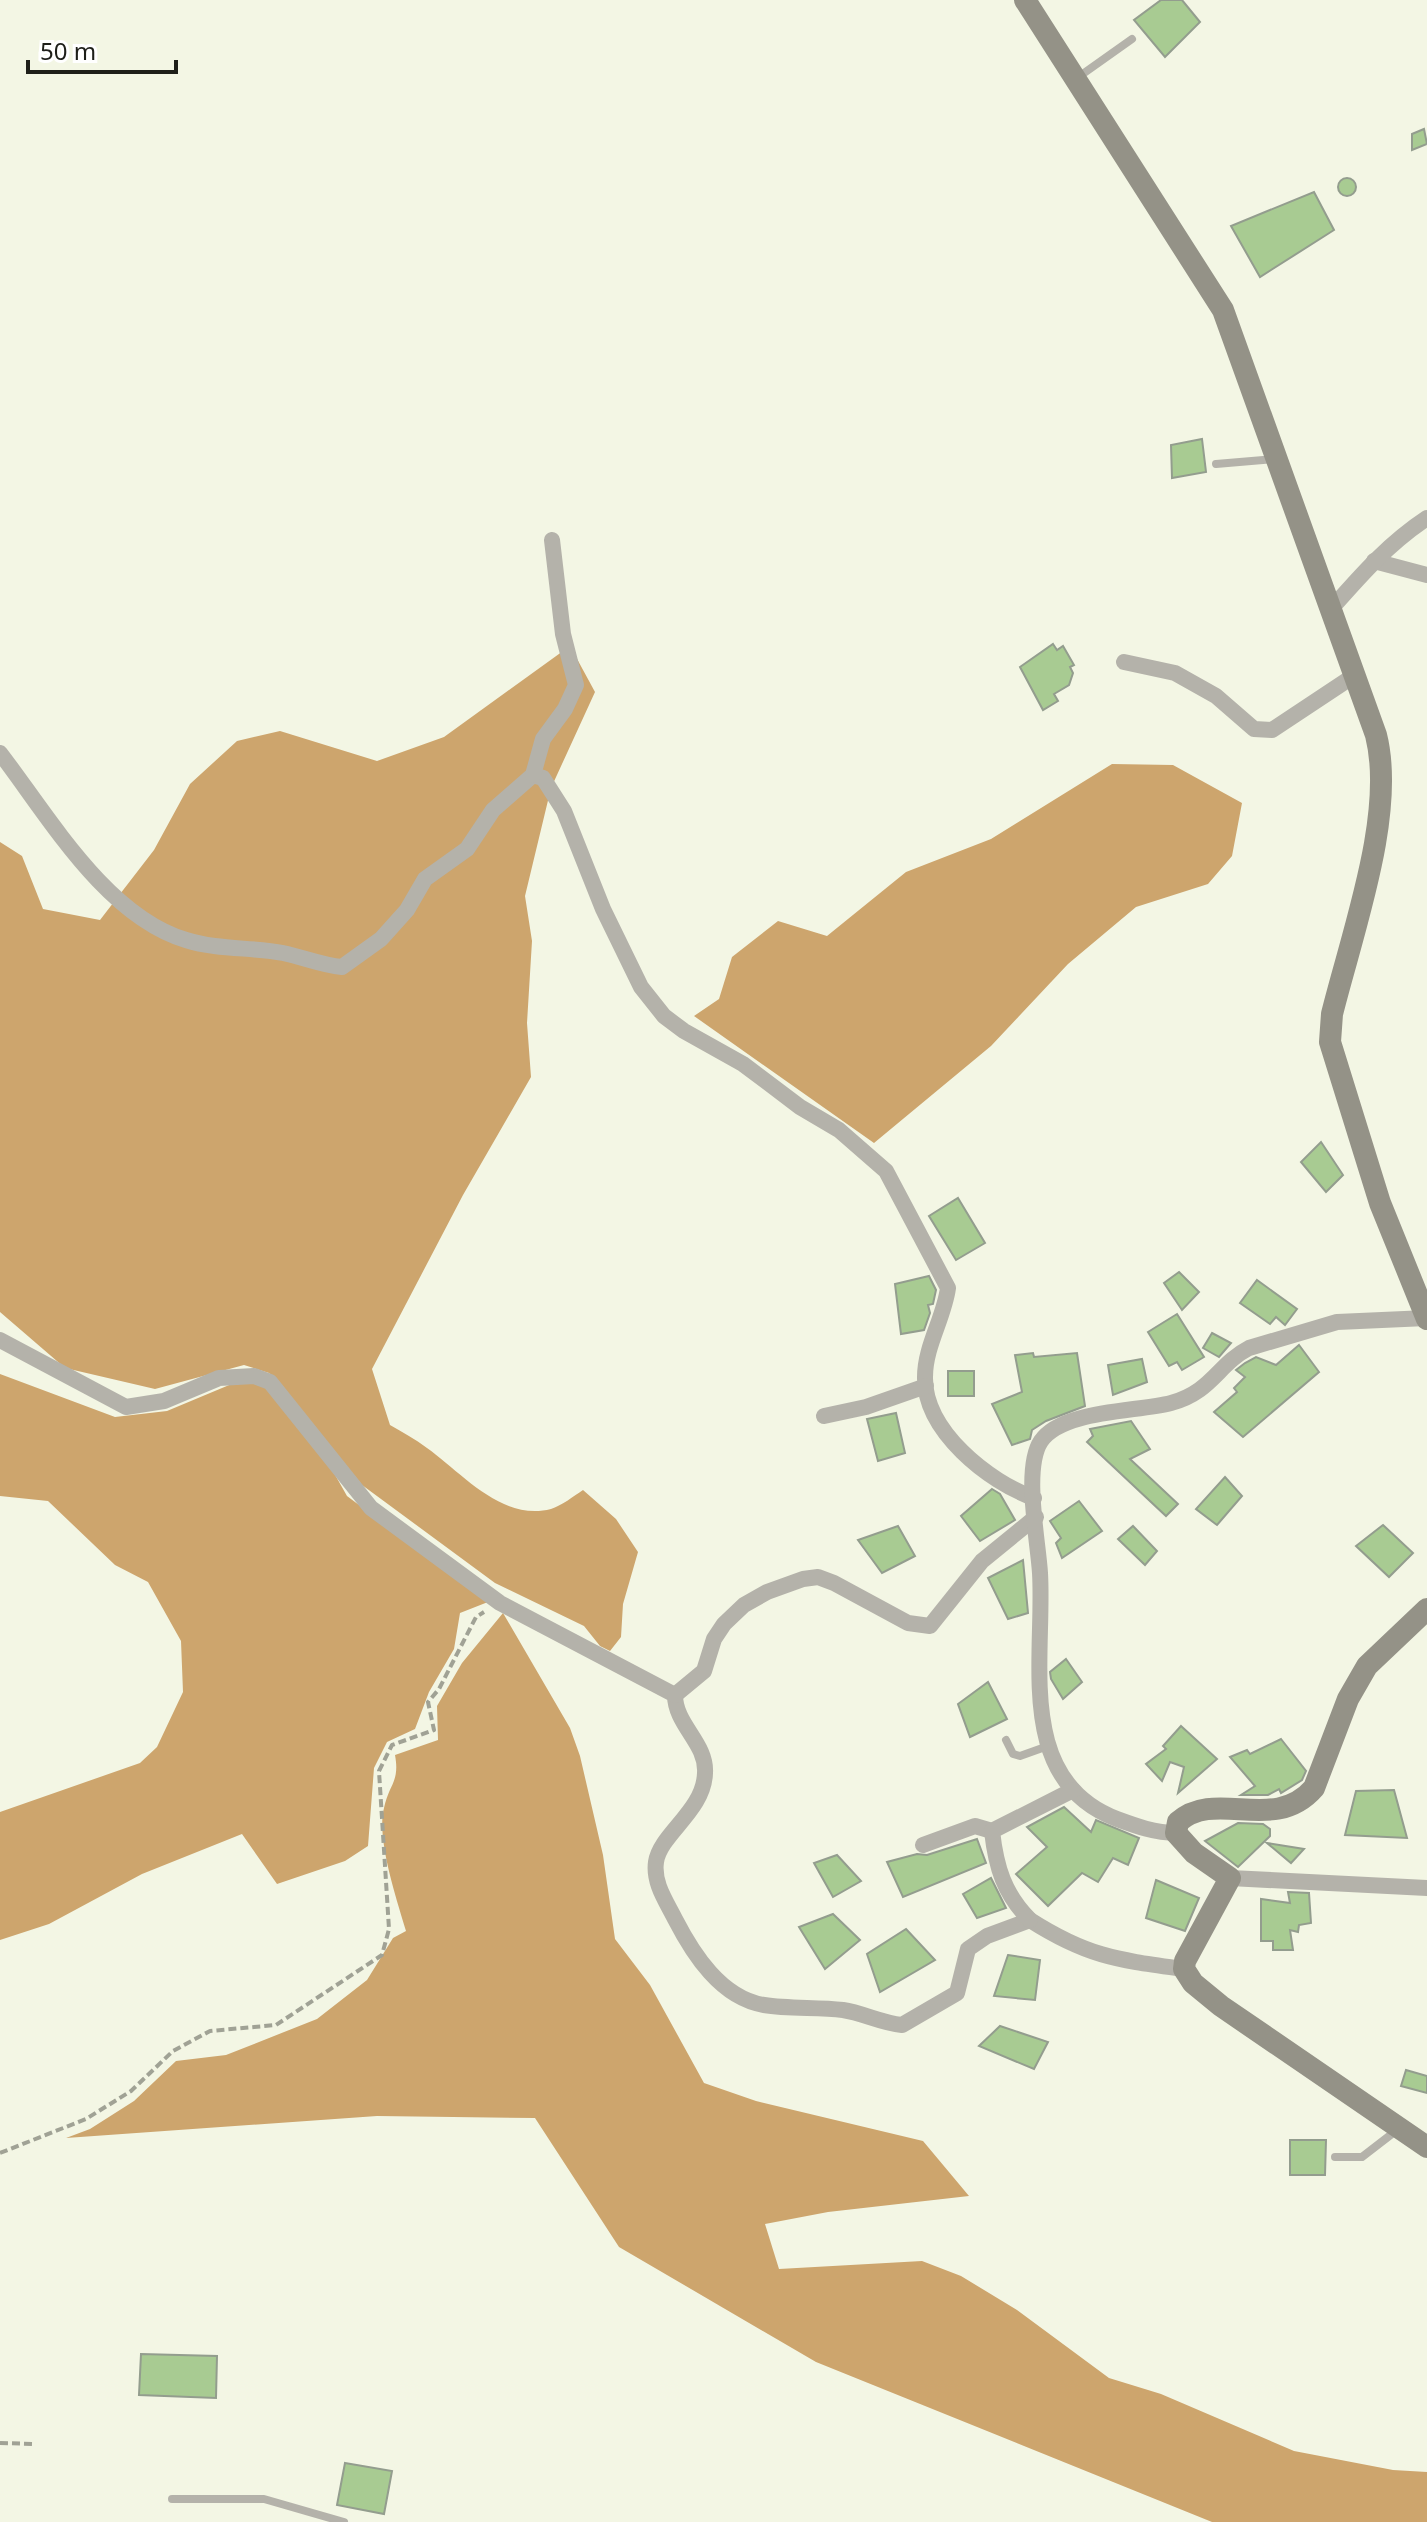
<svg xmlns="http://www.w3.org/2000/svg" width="1427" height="2522" viewBox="0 0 1427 2522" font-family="'Noto Sans',sans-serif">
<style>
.forest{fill:#cda56d}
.building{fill:#a8cb92;stroke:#939d8e;stroke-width:2}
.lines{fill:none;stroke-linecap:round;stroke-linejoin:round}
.path{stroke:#a0a295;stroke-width:4;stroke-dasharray:8 4;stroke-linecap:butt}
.lane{stroke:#b4b2aa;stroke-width:8}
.street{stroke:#b4b2aa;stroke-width:16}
.secondary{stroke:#949287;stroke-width:22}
</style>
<rect width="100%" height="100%" fill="#f3f6e4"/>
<g class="forest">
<path d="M570,646L595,692L551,788L525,896L532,941L527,1023L531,1077L463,1195L372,1369L390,1425C402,1432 415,1439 427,1448C461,1472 502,1522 551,1509C561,1506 574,1496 583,1490L616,1519L638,1552L623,1604L621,1637L610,1651L600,1646L584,1626L495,1583L362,1485L269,1373L244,1365L155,1389L65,1368L0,1312V842L22,856L43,909L100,920L154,850L190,784L237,741L280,731L377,761L444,737Z"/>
<polygon points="1112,764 1173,765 1242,803 1232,856 1208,884 1136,907 1068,964 991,1046 874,1143 694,1016 719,999 732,957 778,921 827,936 906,872 991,839"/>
<polygon points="0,1374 115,1417 167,1411 234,1383 265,1384 325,1457 347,1496 488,1602 460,1613 454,1649 429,1692 415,1729 387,1742 374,1768 368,1846 345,1861 277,1884 242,1834 142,1874 49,1924 0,1940 0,1812 140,1763 157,1747 183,1692 181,1641 148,1582 115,1565 48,1501 0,1496"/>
<path d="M503,1613L570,1728L580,1756L603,1855L615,1939L650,1985L704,2083L756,2101L923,2141L969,2196L828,2212L765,2224L779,2269L922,2261L961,2276L1017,2310L1109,2378L1161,2394L1294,2451L1393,2470L1427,2472V2522H1212L816,2362L619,2247L535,2118L377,2116L66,2138L90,2129L134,2101L176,2061L226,2055L317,2019L367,1980L393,1938L406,1931C397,1900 376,1839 384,1808C389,1784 400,1782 395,1755L438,1740L437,1706L462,1663Z"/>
</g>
<g class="building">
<polygon points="1161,0 1182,0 1200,22 1165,57 1134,20"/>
<polygon points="1424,129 1427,144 1412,150 1412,134"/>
<circle cx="1347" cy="187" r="9"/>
<polygon points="1314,192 1334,230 1260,277 1231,226"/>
<polygon points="1202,439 1206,472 1172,478 1171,445"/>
<polygon points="1053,644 1057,650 1063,646 1074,665 1070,667 1073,673 1069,685 1054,694 1058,701 1043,710 1020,667"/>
<polygon points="1321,1142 1343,1175 1326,1192 1301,1162"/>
<polygon points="958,1198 985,1243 956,1260 929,1216"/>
<polygon points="1179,1272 1199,1292 1182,1310 1164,1283"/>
<polygon points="929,1276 936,1290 933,1304 928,1305 930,1313 924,1330 901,1334 895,1284"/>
<polygon points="1257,1280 1297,1309 1285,1325 1276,1317 1270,1324 1240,1303"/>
<polygon points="1177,1314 1204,1357 1182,1370 1177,1362 1169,1366 1148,1332"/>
<polygon points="1212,1333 1231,1343 1219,1357 1203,1348"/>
<polygon points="1299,1345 1319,1372 1243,1437 1214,1412 1237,1392 1234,1388 1245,1377 1236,1370 1245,1363 1256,1357 1276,1365"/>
<polygon points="1033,1353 1034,1357 1077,1353 1085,1406 1046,1421 1032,1430 1030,1439 1012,1445 992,1404 1022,1392 1015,1355"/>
<polygon points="1142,1359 1147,1382 1113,1395 1108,1365"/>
<rect x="948" y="1371" width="26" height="25"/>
<polygon points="896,1413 905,1453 878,1461 867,1419"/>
<polygon points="1131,1421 1150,1449 1130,1459 1178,1504 1166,1516 1087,1442 1093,1436 1090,1429"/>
<polygon points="1225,1477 1242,1496 1217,1525 1196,1509"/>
<polygon points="992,1489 1000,1494 1015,1520 980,1541 961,1516"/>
<polygon points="1079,1501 1102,1531 1062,1558 1056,1543 1061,1538 1050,1521"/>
<polygon points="1383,1525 1413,1553 1389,1577 1356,1546"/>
<polygon points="898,1526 915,1556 882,1573 858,1540"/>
<polygon points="1133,1526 1157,1551 1145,1565 1118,1539"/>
<polygon points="1023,1560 1028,1613 1008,1619 988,1578"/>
<polygon points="1066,1659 1082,1682 1063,1699 1051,1679 1050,1672"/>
<polygon points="988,1682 1007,1719 970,1737 958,1704"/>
<polygon points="1181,1726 1217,1759 1178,1793 1184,1767 1170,1762 1162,1781 1146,1764 1166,1749 1163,1746"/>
<polygon points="1281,1739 1306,1771 1302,1780 1281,1793 1279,1789 1268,1795 1241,1795 1255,1786 1230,1757 1247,1750 1250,1754"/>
<polygon points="1394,1790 1407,1838 1345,1835 1356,1791"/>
<polygon points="1064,1807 1091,1832 1096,1820 1139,1838 1128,1865 1113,1858 1098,1882 1082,1873 1048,1906 1016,1874 1047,1847 1027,1827"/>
<polygon points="1238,1823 1263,1824 1270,1829 1270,1836 1238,1867 1205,1841"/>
<polygon points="977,1839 986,1863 903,1897 887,1862 917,1854 927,1855"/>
<polygon points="1267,1843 1304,1849 1291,1863"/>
<polygon points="837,1855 861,1881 833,1897 814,1863"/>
<polygon points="991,1878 1006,1908 977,1918 963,1894"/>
<polygon points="1156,1880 1199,1898 1185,1931 1146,1918"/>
<polygon points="1288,1892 1309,1893 1311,1923 1299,1925 1298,1932 1290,1930 1293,1950 1273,1950 1273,1941 1261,1941 1261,1899 1290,1903"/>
<polygon points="833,1914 860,1940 825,1969 799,1927"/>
<polygon points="906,1929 935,1960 880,1992 867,1954"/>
<polygon points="1008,1955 1040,1960 1035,2000 994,1996"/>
<polygon points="1000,2026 1048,2042 1034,2069 979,2046"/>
<polygon points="1406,2070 1427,2076 1427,2093 1401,2086"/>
<polygon points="1290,2140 1326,2140 1325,2175 1290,2175"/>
<polygon points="141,2354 217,2356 216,2398 139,2395"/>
<polygon points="345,2463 392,2471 384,2514 337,2505"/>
</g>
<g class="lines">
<g class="path">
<polyline points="0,2153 86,2119 131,2091 173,2051 210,2031 276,2025 382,1955 389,1929 379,1771 392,1745 434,1730 428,1702 439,1689 476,1617 484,1612"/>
<polyline points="0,2443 34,2444"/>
</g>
<g class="lane">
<polyline points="1077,78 1132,39"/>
<polyline points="1216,464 1274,459"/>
<polyline points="1006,1740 1013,1754 1020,1756 1048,1746"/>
<polyline points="1335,2157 1362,2157 1397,2130"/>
<polyline points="172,2499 264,2499 344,2522"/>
</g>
<g class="street">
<polyline points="1374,561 1427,575"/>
<path d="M1331,609C1361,575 1389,543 1427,518"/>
<polyline points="1124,662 1175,673 1216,696 1254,729 1272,730 1355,675"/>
<path d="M0,753C49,817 106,916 186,940C218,950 251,947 283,953C303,957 321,965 342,967L381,939L407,910L425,879L467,849L493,810L533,775L543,778L564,811L603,909L641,987L664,1016L684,1031L743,1064L800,1107L839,1130L886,1171L948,1288C944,1318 925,1346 925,1377C924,1431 989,1482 1034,1498"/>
<polyline points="533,775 543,739 565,709 576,685 563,634 552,540"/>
<path d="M0,1340L126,1407L164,1401L219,1378L254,1376L270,1382L371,1508L500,1603L675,1695C675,1725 707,1743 705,1773C704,1811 660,1834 656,1862C653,1883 666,1901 675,1919C693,1954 721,1998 764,2005C789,2009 817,2007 843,2010C863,2013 881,2023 902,2025L957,1993L968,1949L987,1936L1030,1920C1088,1957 1118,1960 1184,1969"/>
<polyline points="824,1416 866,1407 926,1386"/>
<polyline points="675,1695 704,1671 714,1639 724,1624 744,1605 767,1592 803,1579 818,1577 834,1583 908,1623 930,1626 982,1561 1036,1517"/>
<path d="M1176,1833C1155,1833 1136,1826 1117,1819C1014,1780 1045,1658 1040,1573C1038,1540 1023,1468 1041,1441C1062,1410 1136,1412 1171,1403C1212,1392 1218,1364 1249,1348L1337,1322L1427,1318"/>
<polyline points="923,1845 975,1826 992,1831"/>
<polyline points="1230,1878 1427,1888"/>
<path d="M1030,1920C1004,1894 996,1867 992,1831L1073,1790"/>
</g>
<g class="secondary">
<path d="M1025,0L1223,310L1376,735C1396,814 1352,933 1332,1014L1330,1042L1380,1203L1427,1319"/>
<path d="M1427,1609L1367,1666L1348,1699L1314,1788C1274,1834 1216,1788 1178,1822L1176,1833L1194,1853L1230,1878L1185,1961L1184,1969L1193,1983L1221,2006L1427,2147"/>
</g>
</g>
<path d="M28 60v12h148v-12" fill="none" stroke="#1e1f19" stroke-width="4"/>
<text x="40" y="60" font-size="24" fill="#1e1f19" stroke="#ffffff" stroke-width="6" paint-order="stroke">50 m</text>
</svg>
